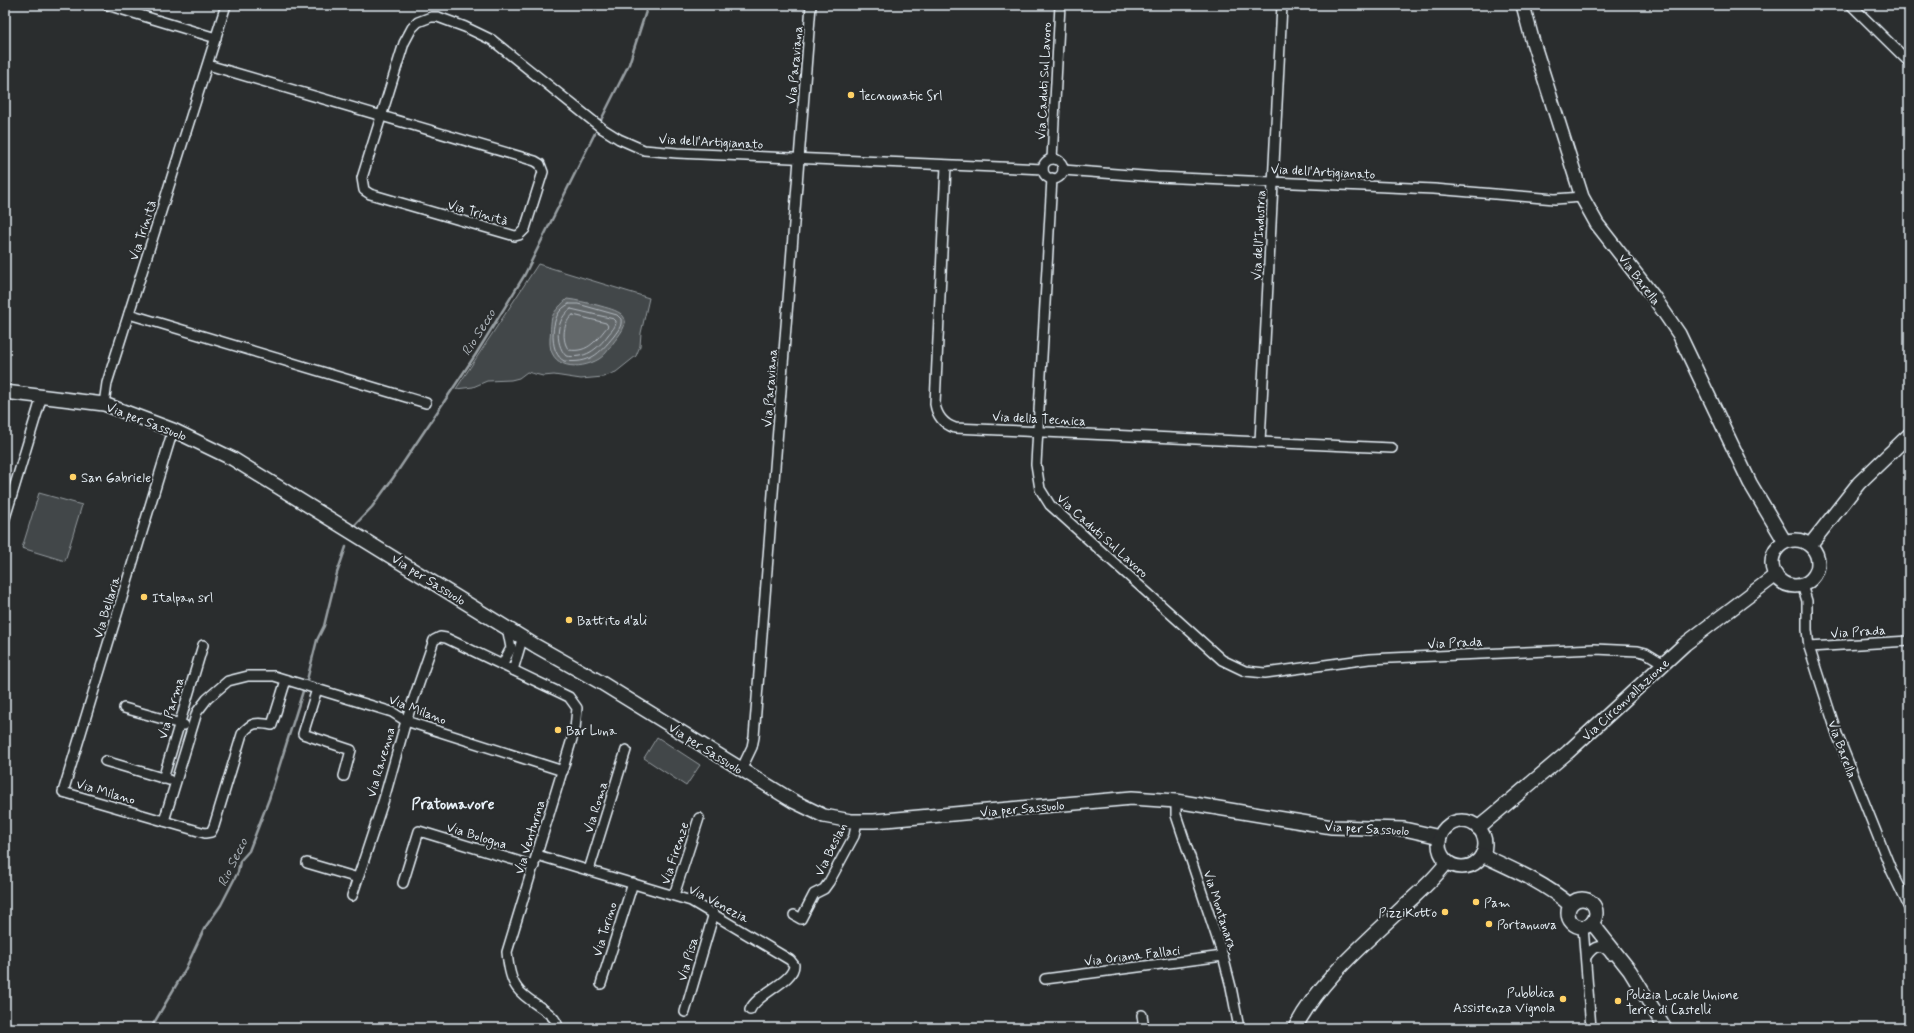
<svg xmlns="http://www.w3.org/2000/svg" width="1914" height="1033" viewBox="0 0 1914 1033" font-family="Mynerve,sans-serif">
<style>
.green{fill:#424648;stroke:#959ca0}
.water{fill:#63686b;stroke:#989fa3}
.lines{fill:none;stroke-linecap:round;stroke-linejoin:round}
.shore{stroke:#b3bac0;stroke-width:1}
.stream{stroke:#989fa3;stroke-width:2.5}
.street-casing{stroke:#e8f1f8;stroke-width:12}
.secondary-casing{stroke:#e8f1f8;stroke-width:16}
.street{stroke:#2a2d2e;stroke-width:9}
.secondary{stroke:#2a2d2e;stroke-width:13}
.poi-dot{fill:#ffd166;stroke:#2a2d2e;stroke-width:1.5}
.labels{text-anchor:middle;stroke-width:4;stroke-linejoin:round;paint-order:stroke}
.street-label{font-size:13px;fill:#e8f1f8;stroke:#2a2d2e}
.poi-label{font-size:13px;fill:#e8f1f8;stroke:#2a2d2e;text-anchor:start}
.water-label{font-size:14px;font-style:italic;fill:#acb3b9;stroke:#2a2d2e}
.quarter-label{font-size:15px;font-weight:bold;fill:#e8f1f8;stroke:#2a2d2e}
</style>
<rect width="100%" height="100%" fill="#2a2d2e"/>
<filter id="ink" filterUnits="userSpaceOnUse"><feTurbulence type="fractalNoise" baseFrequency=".025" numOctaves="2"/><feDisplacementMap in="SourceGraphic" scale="8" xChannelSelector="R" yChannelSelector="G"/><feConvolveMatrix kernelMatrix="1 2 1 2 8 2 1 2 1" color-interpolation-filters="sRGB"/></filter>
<g filter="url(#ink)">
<g class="green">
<polygon points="538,264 649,298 641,333 640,346 636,356 616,372 603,377 581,379 554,375 543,376 527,372 519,378 511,380 487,381 473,387 456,389"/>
<polygon points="39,493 82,505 65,561 22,548"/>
<polygon points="657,737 700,765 686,786 644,758"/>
</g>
<path class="water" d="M567,299C577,300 586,303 597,305C618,311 636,314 617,338C611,345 607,354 599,359C579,371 548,369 550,339C552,316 548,317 567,299Z"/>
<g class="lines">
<g class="shore">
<path d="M569,304H578L617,315L621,319C622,327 618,330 614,336C599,354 590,364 564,361C550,353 551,326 558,314C560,310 565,306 569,304Z"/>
<path d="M571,309L614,319L616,321C616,327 612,330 608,335C597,350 585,359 566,356C554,343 556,318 571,309Z"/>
<path d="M573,315L606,323L608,326C597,339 589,353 569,350C561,341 563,321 573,315Z"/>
</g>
<g class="stream">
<polyline points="601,120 629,64 648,5"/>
<polyline points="354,526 372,507 393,478 476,354 524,276 595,133"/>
<polyline points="307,680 317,640 324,626 337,573 346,547"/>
<polyline points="151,1028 185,970 204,929 221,905 238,872 240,861 249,851 269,799 303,691"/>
</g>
<defs>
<g id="street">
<polyline points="107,5 216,38"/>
<polyline points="1851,5 1909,62"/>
<polyline points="208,65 535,161 540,164 543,172 525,229 519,235 515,236 370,194 364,190 362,178 404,43 412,28 418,22 431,17 438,17 465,27 492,40 603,129 619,139 644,150 677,153 1043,169"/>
<polyline points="1052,159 1060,5"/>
<circle cx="1053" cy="169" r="10"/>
<path d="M946,166L935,404C937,416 943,424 955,428L1392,448"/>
<polyline points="1063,170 1157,177 1434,189 1555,199 1582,197"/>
<polyline points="1052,178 1036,464 1040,489 1050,505 1222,660 1245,671 1265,673 1369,659 1595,649 1638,651 1646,653 1664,664"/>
<polyline points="129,314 426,403"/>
<polyline points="104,404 107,383 226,5"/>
<path d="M173,430L63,792L205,833L211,832L214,826L242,734C251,722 257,722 272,725L286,680"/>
<polyline points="1260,442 1282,5"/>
<polyline points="5,518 42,396"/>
<polyline points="1802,585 1807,601 1807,630 1809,647 1837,734 1892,872 1909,907"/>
<polyline points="1809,647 1909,641"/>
<polyline points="502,665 511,648 507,627"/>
<polyline points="513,670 521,643 525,639"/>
<polyline points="317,689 303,734 351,750 344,776"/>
<polyline points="124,708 184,725"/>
<polyline points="105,761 169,780"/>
<polyline points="741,770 752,747 754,737 811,5"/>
<polyline points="163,779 203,645"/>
<polyline points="1176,801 1176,815 1223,956 1231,987 1239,1028"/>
<polyline points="164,821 197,712 207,699 228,681 248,676 274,676 392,712 406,721 563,771"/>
<path d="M537,855L691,901L790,960L794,965C794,982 757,993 750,1010"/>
<polyline points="307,863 358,878"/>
<polyline points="589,870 626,750"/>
<polyline points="403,883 419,831 534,866"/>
<polyline points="674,895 699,818"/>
<path d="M352,896L384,799L406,721L434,640L440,637L446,638L569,697L577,708L575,729L507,952C508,963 510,979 517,988C527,1003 557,1012 558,1028"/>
<polyline points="794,915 801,919 814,894 824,889 829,882 854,836 857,821"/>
<polyline points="1583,927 1591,1028"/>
<path d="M1586,957C1594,945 1602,942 1611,955"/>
<polyline points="1045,979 1223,956"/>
<polyline points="601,984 633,883"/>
<polyline points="685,1012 714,913"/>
<polyline points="1142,1015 1144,1028"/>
</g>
<g id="secondary">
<polyline points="1523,5 1532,39 1582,197 1597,224 1653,296 1679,334 1750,483 1785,542"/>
<polyline points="5,392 104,404 173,430 233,459 536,646 600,682 793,801 824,816 851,821 874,821 1132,798 1176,801 1332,827 1404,829 1440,837"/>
<circle cx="1795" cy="563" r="23"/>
<polyline points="1810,545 1859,483 1909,435"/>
<circle cx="1462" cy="844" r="23"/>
<polyline points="1478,828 1568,752 1685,644 1776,575"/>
<path d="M1482,855C1512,869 1545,883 1570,905"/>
<circle cx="1582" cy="913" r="14"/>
<polyline points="1592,923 1630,971 1665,1028"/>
<path d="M1295,1028C1320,980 1364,944 1402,908C1418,893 1435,879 1447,862"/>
</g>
</defs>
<use href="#street" class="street-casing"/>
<use href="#secondary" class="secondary-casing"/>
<use href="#street" class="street"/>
<use href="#secondary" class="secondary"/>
</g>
</g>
<g class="poi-dot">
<circle cx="851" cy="95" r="4"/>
<circle cx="73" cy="477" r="4"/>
<circle cx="144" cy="597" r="4"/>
<circle cx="569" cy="620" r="4"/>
<circle cx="558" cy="730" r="4"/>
<circle cx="1476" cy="902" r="4"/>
<circle cx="1445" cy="912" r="4"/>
<circle cx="1489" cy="924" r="4"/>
<circle cx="1563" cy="999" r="4"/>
<circle cx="1618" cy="1001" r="4"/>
</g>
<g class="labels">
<g class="street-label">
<text transform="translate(794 65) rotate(-85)" y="5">Via Paraviana</text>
<text transform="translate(1043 81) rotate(-87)" y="5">Via Caduti Sul Lavoro</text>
<text transform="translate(711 141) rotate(3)" y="5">Via dell'Artigianato</text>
<text transform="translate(1323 171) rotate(3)" y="5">Via dell'Artigianato</text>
<text transform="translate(478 212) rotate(16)" y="5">Via Trinità</text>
<text transform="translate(142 230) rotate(-72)" y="5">Via Trinità</text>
<text transform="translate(1258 235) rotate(-87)" y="5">Via dell’Industria</text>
<text transform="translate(1640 279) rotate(53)" y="5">Via Barella</text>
<text transform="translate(769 388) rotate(-86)" y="5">Via Paraviana</text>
<text transform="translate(1039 418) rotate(3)" y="5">Via della Tecnica</text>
<text transform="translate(147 421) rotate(21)" y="5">Via per Sassuolo</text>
<text transform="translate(1103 535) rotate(42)" y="5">Via Caduti Sul Lavoro</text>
<text transform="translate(429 579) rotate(32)" y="5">Via per Sassuolo</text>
<text transform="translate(106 607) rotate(-73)" y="5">Via Bellaria</text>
<text transform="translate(1858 631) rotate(-4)" y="5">Via Prada</text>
<text transform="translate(1455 642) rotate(-3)" y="5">Via Prada</text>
<text transform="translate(1625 699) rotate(-43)" y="5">Via Circonvallazione</text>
<text transform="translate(170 708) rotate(-74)" y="5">Via Parma</text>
<text transform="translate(418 709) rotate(21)" y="5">Via Milano</text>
<text transform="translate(706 748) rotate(32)" y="5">Via per Sassuolo</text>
<text transform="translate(1843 749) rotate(70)" y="5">Via Barella</text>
<text transform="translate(380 762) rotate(-74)" y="5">Via Ravenna</text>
<text transform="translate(106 791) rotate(16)" y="5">Via Milano</text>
<text transform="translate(595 807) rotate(-73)" y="5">Via Roma</text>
<text transform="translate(1022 808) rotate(-5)" y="5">Via per Sassuolo</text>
<text transform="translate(1367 828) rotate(3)" y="5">Via per Sassuolo</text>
<text transform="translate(477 835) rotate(17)" y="5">Via Bologna</text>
<text transform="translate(529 837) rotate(-73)" y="5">Via Venturina</text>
<text transform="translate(830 849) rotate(-64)" y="5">Via Beslan</text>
<text transform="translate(674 853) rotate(-72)" y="5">Via Firenze</text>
<text transform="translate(719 903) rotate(28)" y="5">Via Venezia</text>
<text transform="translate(1221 910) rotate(72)" y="5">Via Montanara</text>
<text transform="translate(604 929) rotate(-73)" y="5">Via Torino</text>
<text transform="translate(1132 955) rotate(-7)" y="5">Via Oriana Fallaci</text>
<text transform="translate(687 959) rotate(-74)" y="5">Via Pisa</text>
</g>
<g class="poi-label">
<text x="859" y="100">Tecnomatic Srl</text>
<text x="81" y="482">San Gabriele</text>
<text x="152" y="602">Italpan srl</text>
<text x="577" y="625">Battito d'ali</text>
<text x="566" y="735">Bar Luna</text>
<text x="1484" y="907">Pam</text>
<text x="1437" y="917" text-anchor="end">PizziKotto</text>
<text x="1497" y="929">Portanuova</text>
<text x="1555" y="997" text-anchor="end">Pubblica<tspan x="1555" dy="15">Assistenza Vignola</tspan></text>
<text x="1626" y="999">Polizia Locale Unione<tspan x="1626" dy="15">Terre di Castelli</tspan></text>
</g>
<g class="water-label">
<text transform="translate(478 332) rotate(-58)" y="5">Rio Secco</text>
<text transform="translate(232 862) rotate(-64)" y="5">Rio Secco</text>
</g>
<g class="quarter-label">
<text x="453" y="809">Pratomavore</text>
</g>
</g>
<rect width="1914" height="1033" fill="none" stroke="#2a2d2e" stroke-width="20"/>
<rect x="10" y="10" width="1894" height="1013" fill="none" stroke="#e8f1f8" stroke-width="1.5" filter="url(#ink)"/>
</svg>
